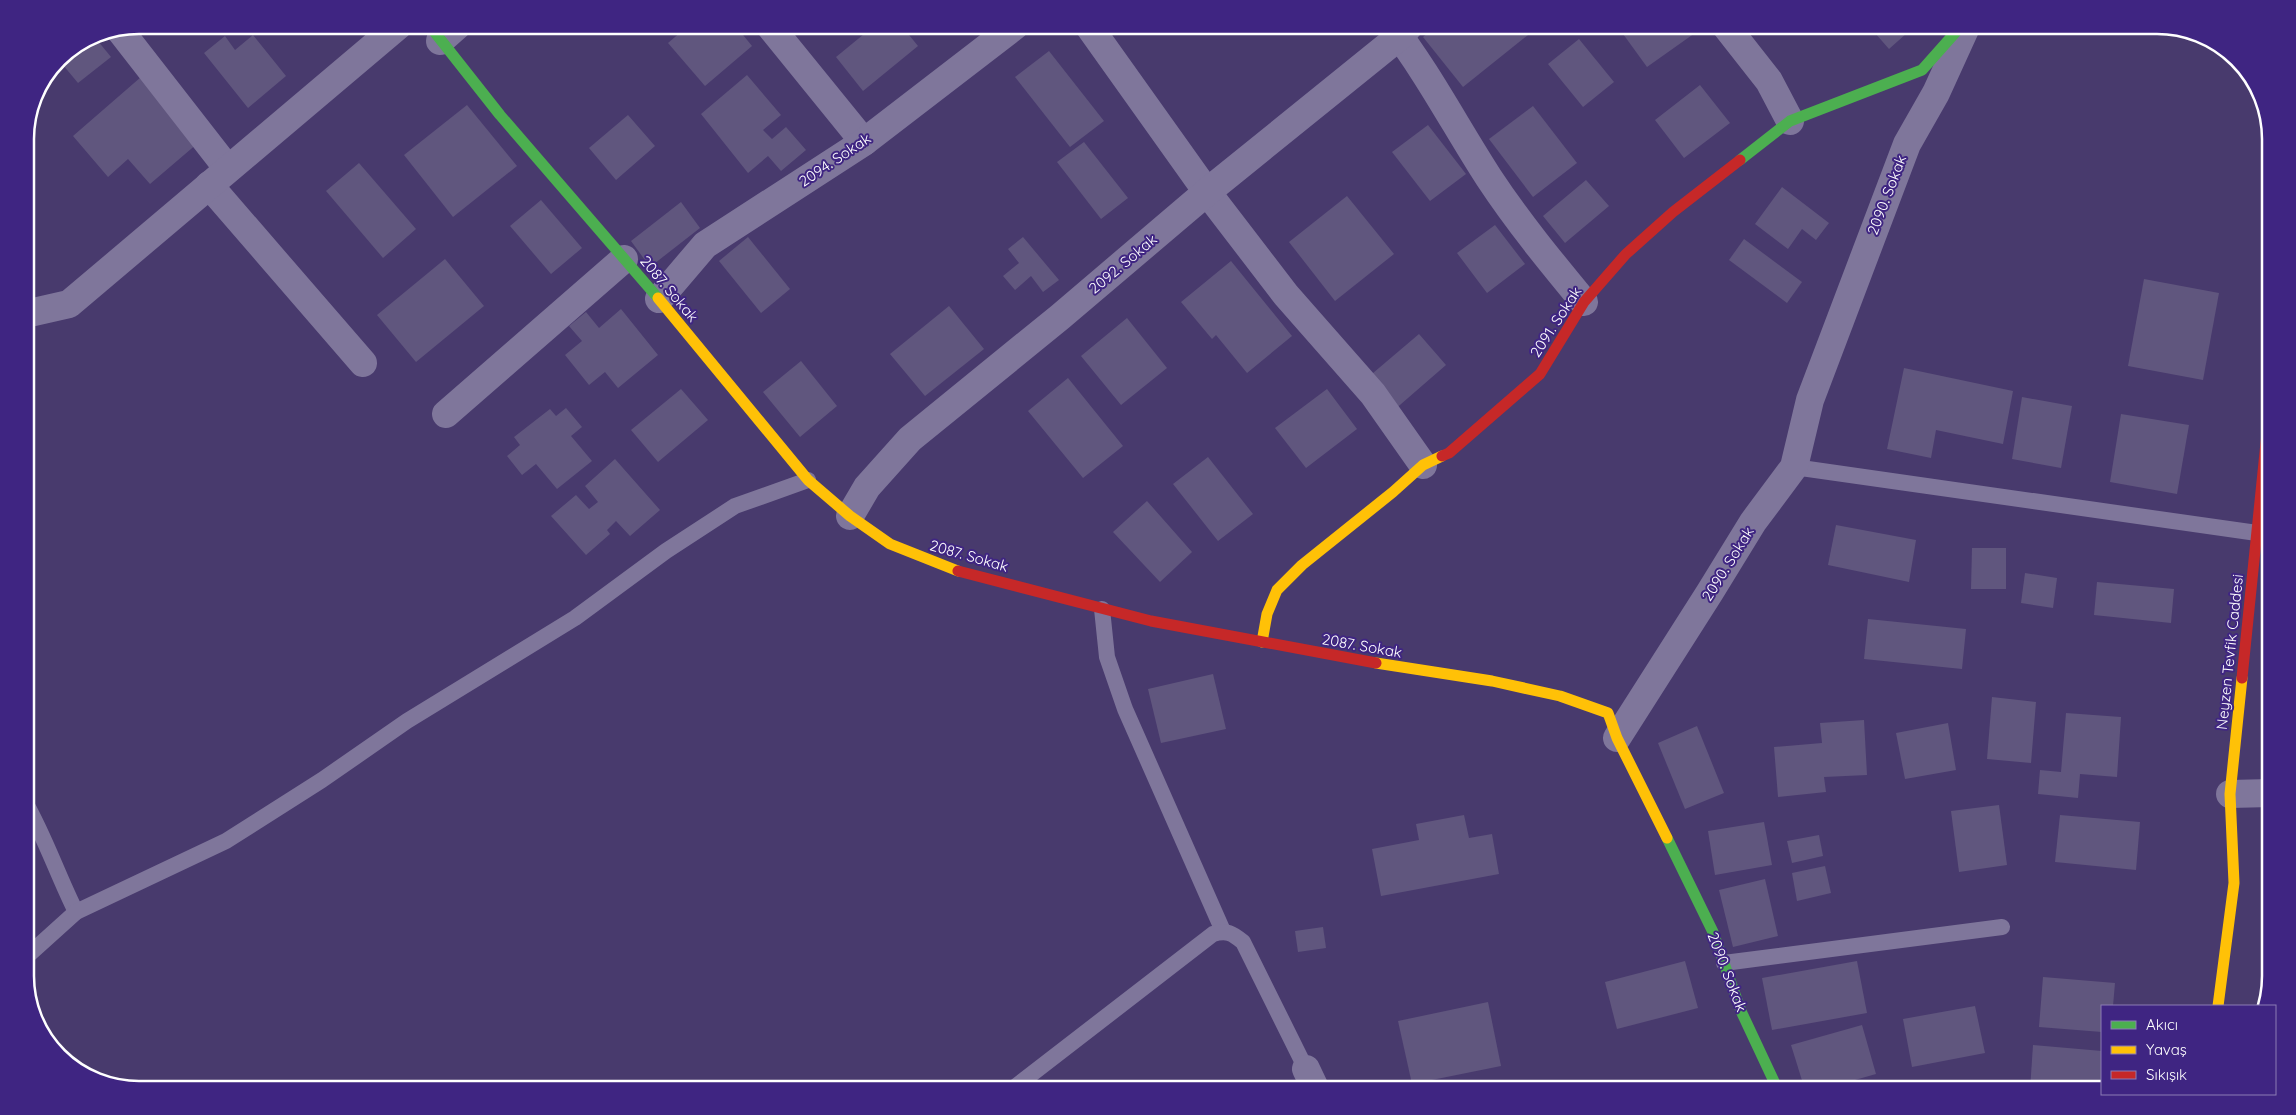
<svg xmlns="http://www.w3.org/2000/svg" width="2296" height="1115" viewBox="0 0 2296 1115" font-family="Quicksand,sans-serif">
<style>
.building{fill:#60567e}
.lines{fill:none;stroke-linecap:round;stroke-linejoin:round}
.lane{stroke:#7f769b;stroke-width:16}
.street{stroke:#7f769b;stroke-width:28}
.fast{stroke:#4caf50;stroke-width:11}
.slow{stroke:#ffc107;stroke-width:11}
.jam{stroke:#c62828;stroke-width:11}
.labels{text-anchor:middle;stroke-width:4;stroke-linejoin:round;paint-order:stroke}
.street-label{font-size:15px;fill:#fff;stroke:#3f2582}
.rim{fill:none;stroke:#fff;stroke-width:2.5}
</style>
<rect width="100%" height="100%" fill="#483a6d"/>
<g class="building">
<polygon points="338,25 355,25 345,34"/>
<polygon points="689,25 735,25 752,46 705,86 668,43"/>
<polygon points="875,25 901,25 918,46 863,91 836,57"/>
<polygon points="1438,25 1528,25 1533,31 1463,87 1423,37"/>
<polygon points="1621,25 1689,25 1695,33 1647,67 1618,27"/>
<polygon points="1868,25 1916,25 1889,49"/>
<polygon points="93,35 111,57 78,83 58,59"/>
<polygon points="253,35 286,76 248,108 204,53 225,36 235,50"/>
<polygon points="1579,39 1614,82 1583,107 1548,64"/>
<polygon points="1049,51 1104,121 1070,147 1015,77"/>
<polygon points="747,75 781,115 763,130 772,139 786,127 806,150 781,171 768,156 748,173 701,114"/>
<polygon points="141,77 198,143 150,184 128,159 108,177 73,136"/>
<polygon points="1700,85 1730,123 1684,158 1655,120"/>
<polygon points="467,105 517,166 453,217 404,155"/>
<polygon points="1533,106 1577,163 1533,197 1489,139"/>
<polygon points="628,115 655,146 616,180 589,148"/>
<polygon points="1428,125 1466,174 1430,201 1392,152"/>
<polygon points="1084,142 1128,198 1101,219 1057,162"/>
<polygon points="359,163 416,229 383,258 326,191"/>
<polygon points="1586,180 1609,206 1565,243 1543,216"/>
<polygon points="1782,187 1829,223 1816,240 1802,229 1788,249 1755,224"/>
<polygon points="1347,196 1394,254 1335,301 1289,242"/>
<polygon points="541,200 582,248 551,274 510,226"/>
<polygon points="681,202 700,228 650,267 631,241"/>
<polygon points="1495,225 1525,264 1487,293 1457,253"/>
<polygon points="748,237 790,289 761,313 719,261"/>
<polygon points="1023,237 1059,280 1043,292 1031,276 1015,290 1003,276 1019,263 1008,249"/>
<polygon points="1744,239 1802,282 1787,303 1729,260"/>
<polygon points="445,259 484,306 416,362 377,315"/>
<polygon points="1231,261 1292,336 1247,373 1216,335 1212,339 1181,302"/>
<polygon points="2144,279 2219,293 2203,380 2128,366"/>
<polygon points="949,306 984,349 925,396 890,354"/>
<polygon points="621,309 658,355 618,388 605,372 589,385 565,355 582,341 569,326 586,312 599,328"/>
<polygon points="1127,318 1167,368 1121,405 1081,356"/>
<polygon points="1419,334 1446,365 1393,411 1366,379"/>
<polygon points="801,361 837,406 800,437 763,392"/>
<polygon points="1904,368 2013,391 2003,444 1936,430 1931,458 1887,449"/>
<polygon points="1068,378 1123,446 1083,478 1028,411"/>
<polygon points="681,389 708,420 658,462 631,430"/>
<polygon points="1327,389 1357,429 1306,468 1275,428"/>
<polygon points="2022,397 2072,406 2061,468 2012,459"/>
<polygon points="566,408 582,427 571,436 592,461 557,489 536,464 522,475 507,456 520,445 514,437 550,409 556,416"/>
<polygon points="2121,414 2189,425 2177,494 2110,482"/>
<polygon points="1208,457 1253,514 1218,541 1173,484"/>
<polygon points="615,459 660,510 630,536 616,521 607,530 610,534 586,555 551,516 576,495 589,509 598,502 585,486"/>
<polygon points="1147,501 1192,552 1160,582 1113,532"/>
<polygon points="1836,525 1916,540 1909,582 1828,565"/>
<polygon points="1972,548 2006,548 2006,589 1971,589"/>
<polygon points="2025,573 2057,578 2053,608 2021,603"/>
<polygon points="2097,582 2174,589 2171,623 2094,615"/>
<polygon points="1868,619 1966,629 1962,669 1864,659"/>
<polygon points="1213,674 1226,729 1161,743 1148,689"/>
<polygon points="1992,697 2036,702 2031,763 1987,759"/>
<polygon points="2066,713 2121,717 2117,777 2080,774 2078,798 2038,794 2040,770 2061,772"/>
<polygon points="1864,720 1867,775 1824,777 1826,792 1778,797 1774,747 1822,743 1820,723"/>
<polygon points="1948,723 1956,770 1905,779 1896,733"/>
<polygon points="1697,726 1724,793 1685,809 1658,743"/>
<polygon points="1999,805 2007,865 1959,872 1951,811"/>
<polygon points="1464,815 1469,838 1492,834 1499,874 1381,896 1372,849 1419,840 1416,824"/>
<polygon points="2060,815 2140,822 2136,870 2055,862"/>
<polygon points="1764,822 1772,865 1715,875 1708,831"/>
<polygon points="1819,835 1823,856 1792,863 1787,841"/>
<polygon points="1825,866 1831,893 1797,901 1792,873"/>
<polygon points="1765,879 1778,936 1733,947 1719,890"/>
<polygon points="1323,927 1326,948 1298,952 1295,931"/>
<polygon points="1685,961 1698,1008 1617,1029 1605,982"/>
<polygon points="1857,961 1867,1013 1772,1030 1762,978"/>
<polygon points="2043,977 2115,983 2113,1006 2102,1006 2102,1032 2039,1027"/>
<polygon points="1488,1002 1501,1066 1412,1084 1398,1021"/>
<polygon points="1975,1006 1985,1053 1912,1067 1903,1019"/>
<polygon points="1862,1025 1876,1074 1820,1090 1805,1090 1791,1045"/>
<polygon points="2033,1045 2102,1051 2102,1090 2030,1090"/>
</g>
<g class="lines">
<g class="lane">
<polyline points="1794,467 2257,533"/>
<polyline points="1102,609 1107,657 1125,709 1223,931"/>
<path d="M25,802C45,837 58,876 76,912"/>
<polyline points="25,958 76,912 226,841 322,780 407,721 575,618 666,551 735,506 808,480"/>
<polyline points="1724,963 2002,927"/>
<path d="M1011,1090L1213,934C1227,930 1232,933 1243,942L1306,1069"/>
</g>
<g class="street">
<polyline points="769,25 864,142"/>
<polyline points="1088,25 1207,192 1286,295 1373,394 1423,465"/>
<path d="M1391,25C1428,73 1456,127 1489,178C1518,222 1551,262 1584,302"/>
<polyline points="1725,25 1769,81 1790,121"/>
<polyline points="119,29 228,169"/>
<polyline points="440,41 458,25"/>
<polyline points="209,185 363,363"/>
<polyline points="659,299 705,245 864,142 1016,25"/>
<polyline points="25,314 69,304 399,25"/>
<polyline points="446,414 624,259"/>
<polyline points="850,516 867,487 910,439 1060,317 1207,192 1400,36 1410,25"/>
<polyline points="1617,738 1710,592 1753,522 1794,467 1810,400 1907,144 1936,93 1967,25"/>
<polyline points="2230,794 2271,793"/>
<polyline points="1306,1069 1316,1090"/>
</g>
<g class="fast">
<polyline points="429,25 500,115 658,298"/>
<polyline points="1740,160 1790,121 1922,70 1962,25"/>
<polyline points="2268,423 2271,299"/>
<polyline points="1667,838 1713,932 1741,1011 1778,1090"/>
</g>
<g class="slow">
<polyline points="658,298 808,480 850,516 890,544 958,571"/>
<polyline points="1262,642 1267,614 1277,590 1302,565 1393,492 1423,465 1442,456"/>
<polyline points="1376,663 1492,681 1560,696 1608,713 1617,738 1667,838"/>
<polyline points="2218,1006 2234,883 2230,794 2242,678"/>
</g>
<g class="jam">
<polyline points="1442,456 1449,453 1540,374 1584,302 1626,254 1673,212 1740,160"/>
<polyline points="958,571 1151,621 1376,663"/>
<polyline points="2242,678 2268,423"/>
</g>
</g>
<g class="labels">
<g class="street-label">
<text transform="translate(835 160) rotate(-34)" y="5">2094. Sokak</text>
<text transform="translate(1887 195) rotate(-69)" y="5">2090. Sokak</text>
<text transform="translate(1123 264) rotate(-40)" y="5">2092. Sokak</text>
<text transform="translate(669 289) rotate(50)" y="5">2087. Sokak</text>
<text transform="translate(1556 322) rotate(-57)" y="5">2091. Sokak</text>
<text transform="translate(969 556) rotate(16)" y="5">2087. Sokak</text>
<text transform="translate(1728 564) rotate(-58)" y="5">2090. Sokak</text>
<text transform="translate(1362 646) rotate(10)" y="5">2087. Sokak</text>
<text transform="translate(2230 652) rotate(-84)" y="5">Neyzen Tevfik Caddesi</text>
<text transform="translate(1727 972) rotate(69)" y="5">2090. Sokak</text>
</g>
</g>
<path d="M0 0H2296V1115H0ZM139 34H2157A105 105 0 0 1 2262 139V976A105 105 0 0 1 2157 1081H139A105 105 0 0 1 34 976V139A105 105 0 0 1 139 34Z" fill="#3f2582" fill-rule="evenodd"/>
<path class="rim" d="M139 34H2157A105 105 0 0 1 2262 139V976A105 105 0 0 1 2157 1081H139A105 105 0 0 1 34 976V139A105 105 0 0 1 139 34Z"/>
<rect x="2101" y="1005" width="175" height="90" fill="#3f2582" stroke="#8c7cb4"/>
<rect x="2111" y="1021" width="25" height="8" fill="#4caf50" stroke="#8c7cb4"/>
<text x="2146" y="1030" font-size="15" fill="#ffffff">Akıcı</text>
<rect x="2111" y="1046" width="25" height="8" fill="#ffc107" stroke="#8c7cb4"/>
<text x="2146" y="1055" font-size="15" fill="#ffffff">Yavaş</text>
<rect x="2111" y="1071" width="25" height="8" fill="#c62828" stroke="#8c7cb4"/>
<text x="2146" y="1080" font-size="15" fill="#ffffff">Sıkışık</text>
</svg>
